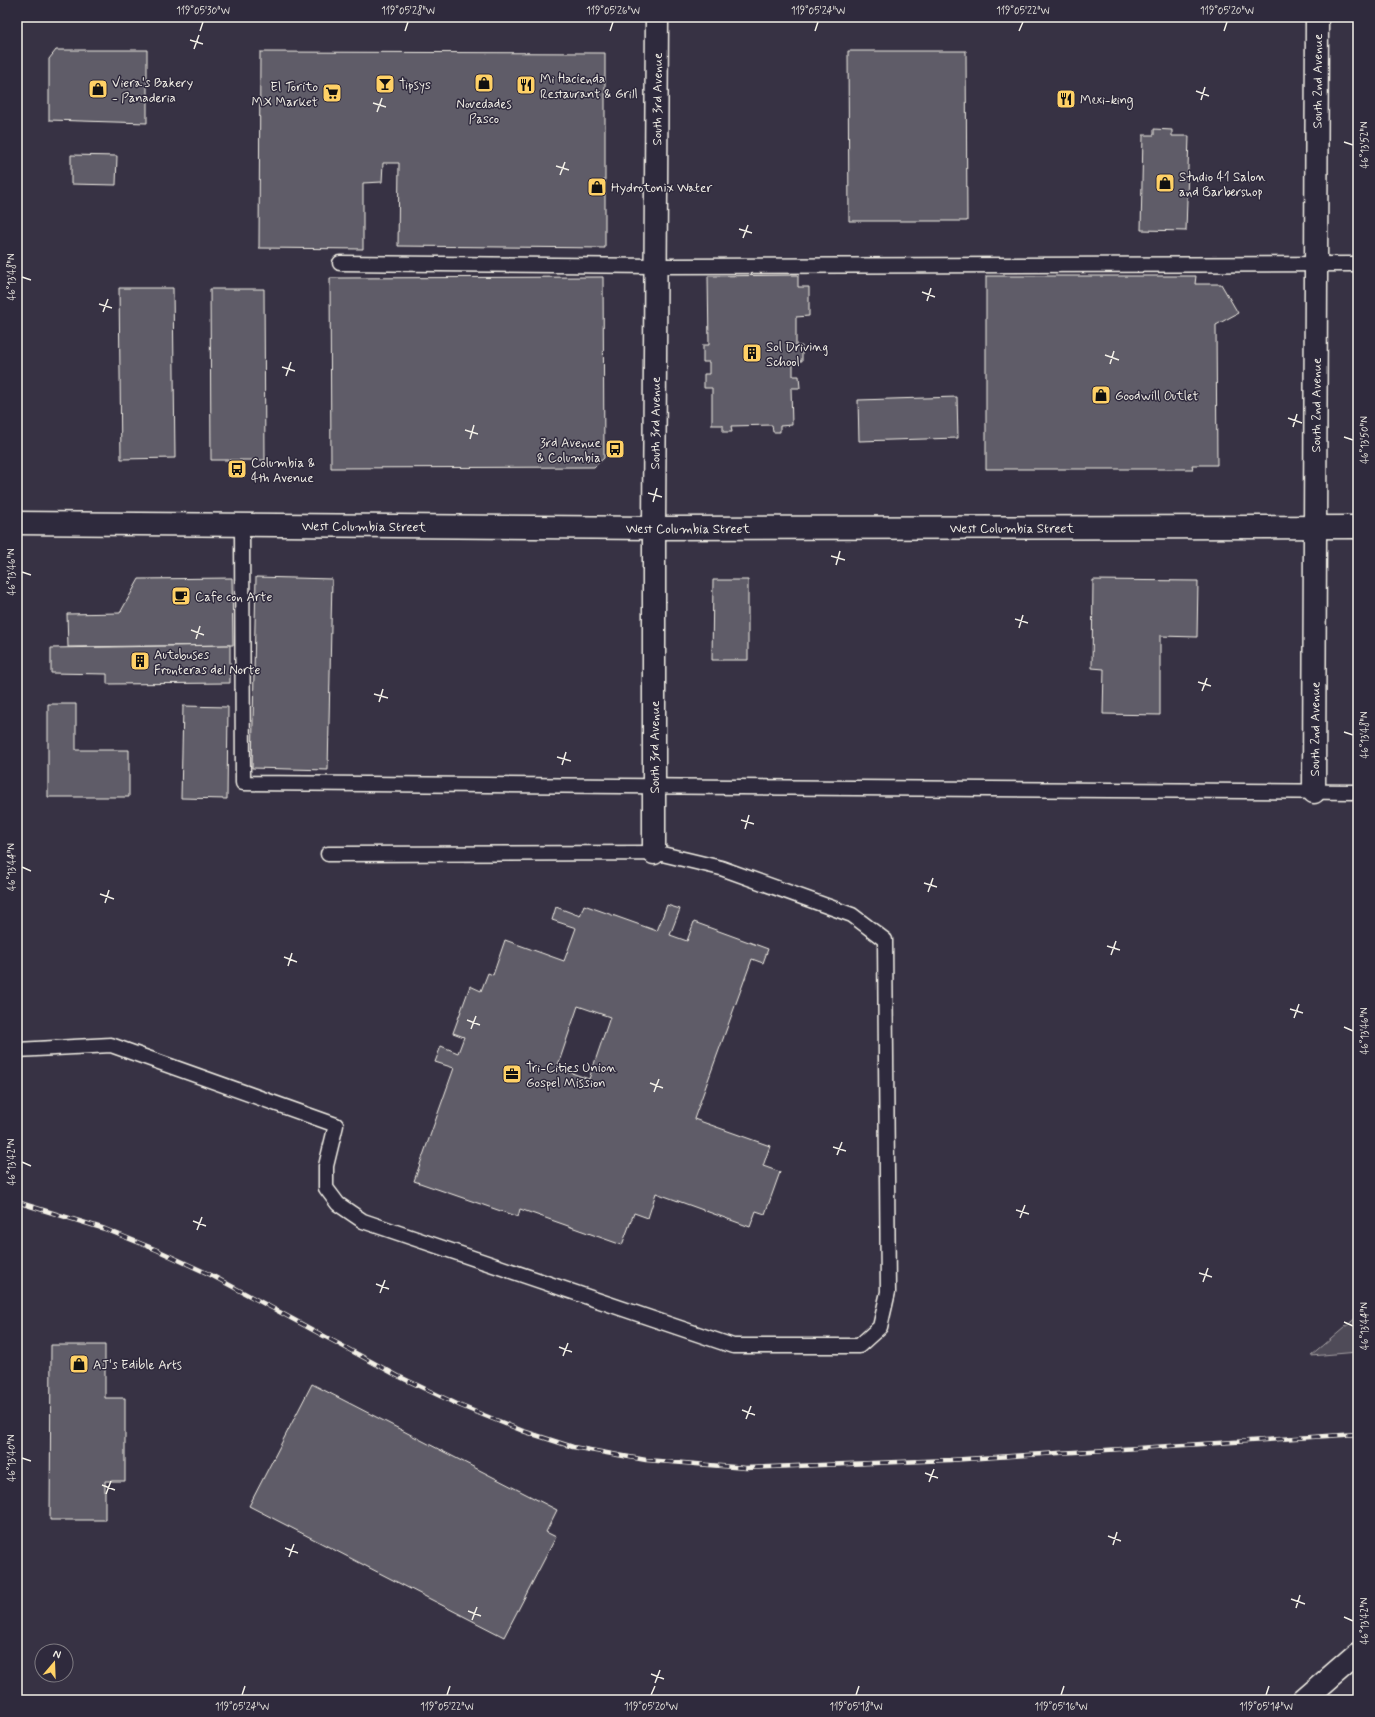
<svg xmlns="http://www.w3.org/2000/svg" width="1375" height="1717" viewBox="0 0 1375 1717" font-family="Mynerve,sans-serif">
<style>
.green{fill:#504b59;stroke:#a29ea0}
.building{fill:#5f5c67;stroke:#f4f1e8;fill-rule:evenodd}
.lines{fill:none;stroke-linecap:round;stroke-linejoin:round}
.service-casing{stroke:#f4f1e8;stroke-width:17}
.minor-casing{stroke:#f4f1e8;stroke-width:25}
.tertiary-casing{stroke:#f4f1e8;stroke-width:25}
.service{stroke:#2f2a3d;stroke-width:14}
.minor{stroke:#2f2a3d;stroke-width:22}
.tertiary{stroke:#2f2a3d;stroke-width:22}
.rail-casing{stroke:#f4f1e8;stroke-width:4.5}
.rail{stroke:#2f2a3d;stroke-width:3;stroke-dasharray:9;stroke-linecap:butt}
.ticks{fill:none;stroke:#f4f1e8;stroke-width:1.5}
.labels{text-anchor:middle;stroke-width:3;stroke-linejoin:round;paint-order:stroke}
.poi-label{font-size:13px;fill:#f4f1e8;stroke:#2f2a3d;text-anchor:start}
.street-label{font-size:13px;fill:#f4f1e8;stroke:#2f2a3d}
.neatline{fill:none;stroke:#f4f1e8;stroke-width:1.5}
.ticks-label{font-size:10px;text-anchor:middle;fill:#f4f1e8}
</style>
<rect width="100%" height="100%" fill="#373244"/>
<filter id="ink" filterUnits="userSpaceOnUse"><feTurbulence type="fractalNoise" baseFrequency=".025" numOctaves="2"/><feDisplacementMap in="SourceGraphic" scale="8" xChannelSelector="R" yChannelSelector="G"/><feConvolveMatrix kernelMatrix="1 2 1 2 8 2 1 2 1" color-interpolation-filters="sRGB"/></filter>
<g filter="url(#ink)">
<polygon class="green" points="1358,1316 1358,1352 1311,1356"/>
<g class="building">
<polygon points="56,50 147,50 147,123 49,120 49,59"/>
<polygon points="848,51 966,51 967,221 849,221"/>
<polygon points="260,52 605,53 605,248 398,246 399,163 383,163 382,182 363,183 363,249 259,248"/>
<polygon points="1154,129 1172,130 1172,136 1189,136 1186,231 1141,230 1143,135 1154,135"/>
<polygon points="71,155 117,156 116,185 71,184"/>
<polygon points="798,275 798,287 809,287 809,316 796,317 796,346 802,346 802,361 793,361 793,376 799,376 800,388 791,388 792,425 780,426 780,432 773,432 772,425 731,426 732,432 723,432 723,425 712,425 712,388 704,388 704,374 709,374 709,362 703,362 703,345 709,345 708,276"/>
<polygon points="986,276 1196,276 1195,284 1221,284 1238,313 1216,325 1217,465 1192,465 1193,469 986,469"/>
<polygon points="603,277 604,458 594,467 331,468 330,278"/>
<polygon points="119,288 173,288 175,458 121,459"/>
<polygon points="210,289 264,289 265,460 211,460"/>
<polygon points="957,397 958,438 859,441 858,400"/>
<polygon points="256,577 332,579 328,770 252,768"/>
<polygon points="232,578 233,645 68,647 67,614 120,613 139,579"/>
<polygon points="713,580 748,580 748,660 712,660"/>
<polygon points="1093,580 1198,581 1197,637 1160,636 1160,715 1103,714 1104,669 1092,668"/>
<polygon points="230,645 230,683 107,684 107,674 51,673 51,648"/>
<polygon points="48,704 76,704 76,750 129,750 129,797 48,797"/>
<polygon points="183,706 228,707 227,799 181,798"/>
<path d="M584,905L657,931L667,905L680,909L670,935L687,941L694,922L768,949L763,963L752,959L694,1119L770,1146L763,1166L780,1172L765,1214L756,1211L750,1227L656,1193L648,1218L634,1213L622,1245L520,1209L518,1217L414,1181L454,1068L435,1062L441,1046L458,1053L464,1037L453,1033L470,986L481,991L488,973L493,975L505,940L564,961L576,928L552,920L556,907L580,916ZM578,1006L610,1017L589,1079L557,1068Z"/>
<polygon points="51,1345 105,1345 105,1398 125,1398 125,1481 105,1481 105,1520 50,1520"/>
<polygon points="312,1384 557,1510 546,1532 556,1537 504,1637 249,1506"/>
</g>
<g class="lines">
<defs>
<g id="service">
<polyline points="340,263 656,266 1358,264"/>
<polyline points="242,525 243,783 1358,792"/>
<polyline points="17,1050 111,1045 336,1125 326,1166 326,1188 338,1204 363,1221 733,1346 859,1346 880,1327 888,1292 885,940 852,915 721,868 658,853 328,854"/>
</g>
<g id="minor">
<polyline points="654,528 654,853"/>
<path id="s1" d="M1314,792L1317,17"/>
</g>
<g id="tertiary">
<path id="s2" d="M17,523L654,528L1358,527"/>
<path id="s3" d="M654,528L657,17"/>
<polyline points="1304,1700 1358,1653"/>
</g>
</defs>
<use href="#service" class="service-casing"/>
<use href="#minor" class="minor-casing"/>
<use href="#tertiary" class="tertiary-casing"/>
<use href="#service" class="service"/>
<use href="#minor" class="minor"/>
<use href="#tertiary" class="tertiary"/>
<defs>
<polyline id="rail" points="17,1202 105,1229 157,1250 211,1275 398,1376 461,1406 523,1431 573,1447 646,1460 746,1468 950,1460 1358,1434"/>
</defs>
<use href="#rail" class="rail-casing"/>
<use href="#rail" class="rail"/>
</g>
</g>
<path class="ticks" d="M200,31L203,22M405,31L408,22M610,31L613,22M815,31L818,22M1019,31L1023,22M1224,31L1227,22M190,40L203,44M194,49L199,35M1196,91L1209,96M1201,100L1205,87M373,103L386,107M377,112L382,98M1344,142L1353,145M556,166L569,170M560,175L565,162M739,229L752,233M743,238L748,225M22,277L31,280M922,292L935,297M927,301L931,288M99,304L112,308M103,312L108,299M1105,355L1119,360M1110,364L1114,351M282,367L295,371M286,376L291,362M1288,418L1302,423M1293,427L1297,414M465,430L478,434M1344,437L1353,440M470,439L474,425M648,493L662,497M653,502L657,488M831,556L845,560M836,565L840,551M22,572L31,575M1015,619L1028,623M1019,628L1023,615M191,630L204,635M196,639L200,626M1198,682L1211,686M1202,691L1207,678M374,694L388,698M379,702L383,689M1344,732L1353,735M557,757L571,761M562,765L566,752M741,820L754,824M745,829L749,815M22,867L31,871M924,883L937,887M928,892L933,878M100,894L114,899M105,903L109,890M1107,946L1120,950M1111,955L1116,941M284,957L297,962M288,966L292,953M1290,1009L1303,1013M1294,1018L1299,1004M467,1020L480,1025M1344,1027L1353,1031M471,1029L476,1016M650,1083L663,1088M654,1092L659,1079M833,1147L846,1151M837,1155L842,1142M22,1162L31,1166M1016,1210L1029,1214M1020,1218L1025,1205M193,1221L206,1226M197,1230L202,1217M1199,1273L1212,1277M1203,1282L1208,1268M376,1284L389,1289M380,1293L385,1280M1344,1322L1353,1326M559,1347L572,1352M563,1356L568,1343M742,1410L755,1415M746,1419L751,1406M22,1458L31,1461M925,1473L938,1478M929,1482L934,1469M102,1485L115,1490M106,1494L111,1481M1108,1536L1121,1541M1113,1545L1117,1532M285,1548L298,1553M289,1557L294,1544M1291,1599L1305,1604M1296,1608L1300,1595M468,1611L481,1616M1344,1617L1353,1621M472,1620L477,1607M651,1674L664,1679M655,1683L660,1670M242,1695L245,1686M447,1695L450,1686M651,1695L655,1686M856,1695L859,1686M1061,1695L1064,1686M1266,1695L1269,1686"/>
<defs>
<symbol id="shop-square" viewBox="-11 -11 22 22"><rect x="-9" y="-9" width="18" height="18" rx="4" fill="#ffd166" stroke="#2f2a3d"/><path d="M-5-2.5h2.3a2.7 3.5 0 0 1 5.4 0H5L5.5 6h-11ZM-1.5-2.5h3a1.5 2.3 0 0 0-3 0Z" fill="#111"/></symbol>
<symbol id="bar-square" viewBox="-11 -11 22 22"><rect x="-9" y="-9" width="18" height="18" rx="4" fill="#ffd166" stroke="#2f2a3d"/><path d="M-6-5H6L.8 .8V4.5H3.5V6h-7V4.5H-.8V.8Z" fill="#111"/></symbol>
<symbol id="restaurant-square" viewBox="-11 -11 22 22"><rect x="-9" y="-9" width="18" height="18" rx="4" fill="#ffd166" stroke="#2f2a3d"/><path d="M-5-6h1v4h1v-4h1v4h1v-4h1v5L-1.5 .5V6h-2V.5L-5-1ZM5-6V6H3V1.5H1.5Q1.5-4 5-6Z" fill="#111"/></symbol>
<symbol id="supermarket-square" viewBox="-11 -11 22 22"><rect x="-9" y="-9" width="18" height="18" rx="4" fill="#ffd166" stroke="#2f2a3d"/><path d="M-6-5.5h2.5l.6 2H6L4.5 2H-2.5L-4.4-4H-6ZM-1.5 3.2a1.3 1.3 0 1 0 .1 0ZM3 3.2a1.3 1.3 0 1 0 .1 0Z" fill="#111"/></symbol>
<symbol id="building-square" viewBox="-11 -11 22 22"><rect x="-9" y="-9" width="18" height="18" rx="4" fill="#ffd166" stroke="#2f2a3d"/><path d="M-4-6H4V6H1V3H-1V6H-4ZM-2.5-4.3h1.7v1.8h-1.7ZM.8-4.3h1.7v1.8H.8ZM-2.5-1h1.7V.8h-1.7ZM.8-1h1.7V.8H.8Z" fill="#111"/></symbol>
<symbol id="bus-square" viewBox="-11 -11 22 22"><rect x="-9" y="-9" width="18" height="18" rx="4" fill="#ffd166" stroke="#2f2a3d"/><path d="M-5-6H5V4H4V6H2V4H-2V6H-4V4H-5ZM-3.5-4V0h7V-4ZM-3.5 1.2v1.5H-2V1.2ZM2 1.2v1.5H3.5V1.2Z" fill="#111"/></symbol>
<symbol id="cafe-square" viewBox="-11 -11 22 22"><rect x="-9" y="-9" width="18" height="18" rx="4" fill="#ffd166" stroke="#2f2a3d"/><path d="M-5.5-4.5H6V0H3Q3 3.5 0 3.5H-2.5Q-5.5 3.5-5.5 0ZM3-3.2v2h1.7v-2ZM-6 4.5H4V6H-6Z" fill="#111"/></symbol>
<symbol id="office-square" viewBox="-11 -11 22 22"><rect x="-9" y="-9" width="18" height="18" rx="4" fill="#ffd166" stroke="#2f2a3d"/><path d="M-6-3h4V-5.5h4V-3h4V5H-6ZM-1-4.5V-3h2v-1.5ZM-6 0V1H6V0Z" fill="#111"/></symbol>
</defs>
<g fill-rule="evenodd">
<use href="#shop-square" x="473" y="72" width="22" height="22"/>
<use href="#bar-square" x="374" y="73" width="22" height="22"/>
<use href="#restaurant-square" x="515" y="74" width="22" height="22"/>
<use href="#shop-square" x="87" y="78" width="22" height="22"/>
<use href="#supermarket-square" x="321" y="82" width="22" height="22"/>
<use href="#restaurant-square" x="1055" y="88" width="22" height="22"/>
<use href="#shop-square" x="1154" y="172" width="22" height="22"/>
<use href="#shop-square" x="586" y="176" width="22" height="22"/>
<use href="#building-square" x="741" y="342" width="22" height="22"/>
<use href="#shop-square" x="1090" y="384" width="22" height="22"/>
<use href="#bus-square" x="604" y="438" width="22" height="22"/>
<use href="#bus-square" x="226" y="458" width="22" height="22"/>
<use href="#cafe-square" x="170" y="585" width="22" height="22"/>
<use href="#building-square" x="129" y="650" width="22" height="22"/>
<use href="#office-square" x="501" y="1063" width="22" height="22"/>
<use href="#shop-square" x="68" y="1353" width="22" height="22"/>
</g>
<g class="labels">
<g class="poi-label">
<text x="540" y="83">Mi Hacienda<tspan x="540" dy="15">Restaurant &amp; Grill</tspan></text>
<text x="112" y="87">Viera's Bakery<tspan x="112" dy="15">- Panaderia</tspan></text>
<text x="399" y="89">Tipsys</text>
<text x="318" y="91" text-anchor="end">El Torito<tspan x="318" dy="15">MX Market</tspan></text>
<text x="1080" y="104">Mexi-king</text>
<text x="484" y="108" text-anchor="middle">Novedades<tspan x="484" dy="15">Pasco</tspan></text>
<text x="1179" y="181">Studio 41 Salon<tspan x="1179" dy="15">and Barbershop</tspan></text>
<text x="611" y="192">Hydrotonix Water</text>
<text x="766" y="351">Sol Driving<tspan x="766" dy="15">School</tspan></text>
<text x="1115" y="400">Goodwill Outlet</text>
<text x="601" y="447" text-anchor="end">3rd Avenue<tspan x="601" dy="15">&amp; Columbia</tspan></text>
<text x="251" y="467">Columbia &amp;<tspan x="251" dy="15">4th Avenue</tspan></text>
<text x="195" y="601">Cafe con Arte</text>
<text x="154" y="659">Autobuses<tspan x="154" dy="15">Fronteras del Norte</tspan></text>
<text x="526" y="1072">Tri-Cities Union<tspan x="526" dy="15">Gospel Mission</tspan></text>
<text x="93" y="1369">AJ's Edible Arts</text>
</g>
<g class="street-label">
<text dy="5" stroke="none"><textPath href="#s1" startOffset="711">South 2nd Avenue</textPath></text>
<text dy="5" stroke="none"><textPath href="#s3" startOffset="429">South 3rd Avenue</textPath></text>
<text dy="5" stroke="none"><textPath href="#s1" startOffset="387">South 2nd Avenue</textPath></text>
<text dy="5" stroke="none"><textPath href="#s3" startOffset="105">South 3rd Avenue</textPath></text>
<text dy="5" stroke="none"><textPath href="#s2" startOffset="347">West Columbia Street</textPath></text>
<text dy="5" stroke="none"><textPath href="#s2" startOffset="671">West Columbia Street</textPath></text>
<text dy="5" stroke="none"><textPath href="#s2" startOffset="995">West Columbia Street</textPath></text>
<text dy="5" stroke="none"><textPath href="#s1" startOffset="63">South 2nd Avenue</textPath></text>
<text transform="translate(654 747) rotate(-90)" y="5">South 3rd Avenue</text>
</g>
</g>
<rect width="1375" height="1717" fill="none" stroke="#2f2a3d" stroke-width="44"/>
<g transform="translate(54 1663) rotate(19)"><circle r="19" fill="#2f2a3d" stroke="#7e7a81"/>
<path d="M0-3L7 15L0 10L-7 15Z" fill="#ffd166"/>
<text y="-6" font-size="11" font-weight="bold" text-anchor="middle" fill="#f4f1e8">N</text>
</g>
<rect x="22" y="22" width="1331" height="1673" class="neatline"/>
<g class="ticks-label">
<text x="203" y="14">119°05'30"W</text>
<text x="408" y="14">119°05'28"W</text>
<text x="613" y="14">119°05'26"W</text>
<text x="818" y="14">119°05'24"W</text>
<text x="1023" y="14">119°05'22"W</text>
<text x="1227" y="14">119°05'20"W</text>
<text transform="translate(1364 145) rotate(-90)" y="4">46°13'52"N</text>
<text transform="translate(11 277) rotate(-90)" y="4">46°13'48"N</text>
<text transform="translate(1364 440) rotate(-90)" y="4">46°13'50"N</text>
<text transform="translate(11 572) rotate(-90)" y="4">46°13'46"N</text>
<text transform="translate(1364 735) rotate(-90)" y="4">46°13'48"N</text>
<text transform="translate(11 867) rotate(-90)" y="4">46°13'44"N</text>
<text transform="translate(1364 1031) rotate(-90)" y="4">46°13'46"N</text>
<text transform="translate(11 1162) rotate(-90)" y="4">46°13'42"N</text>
<text transform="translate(1364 1326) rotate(-90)" y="4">46°13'44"N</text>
<text transform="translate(11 1458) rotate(-90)" y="4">46°13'40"N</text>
<text transform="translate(1364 1621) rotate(-90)" y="4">46°13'42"N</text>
<text x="242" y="1710">119°05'24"W</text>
<text x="447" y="1710">119°05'22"W</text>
<text x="651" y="1710">119°05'20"W</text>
<text x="856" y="1710">119°05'18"W</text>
<text x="1061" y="1710">119°05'16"W</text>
<text x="1266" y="1710">119°05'14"W</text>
</g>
</svg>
